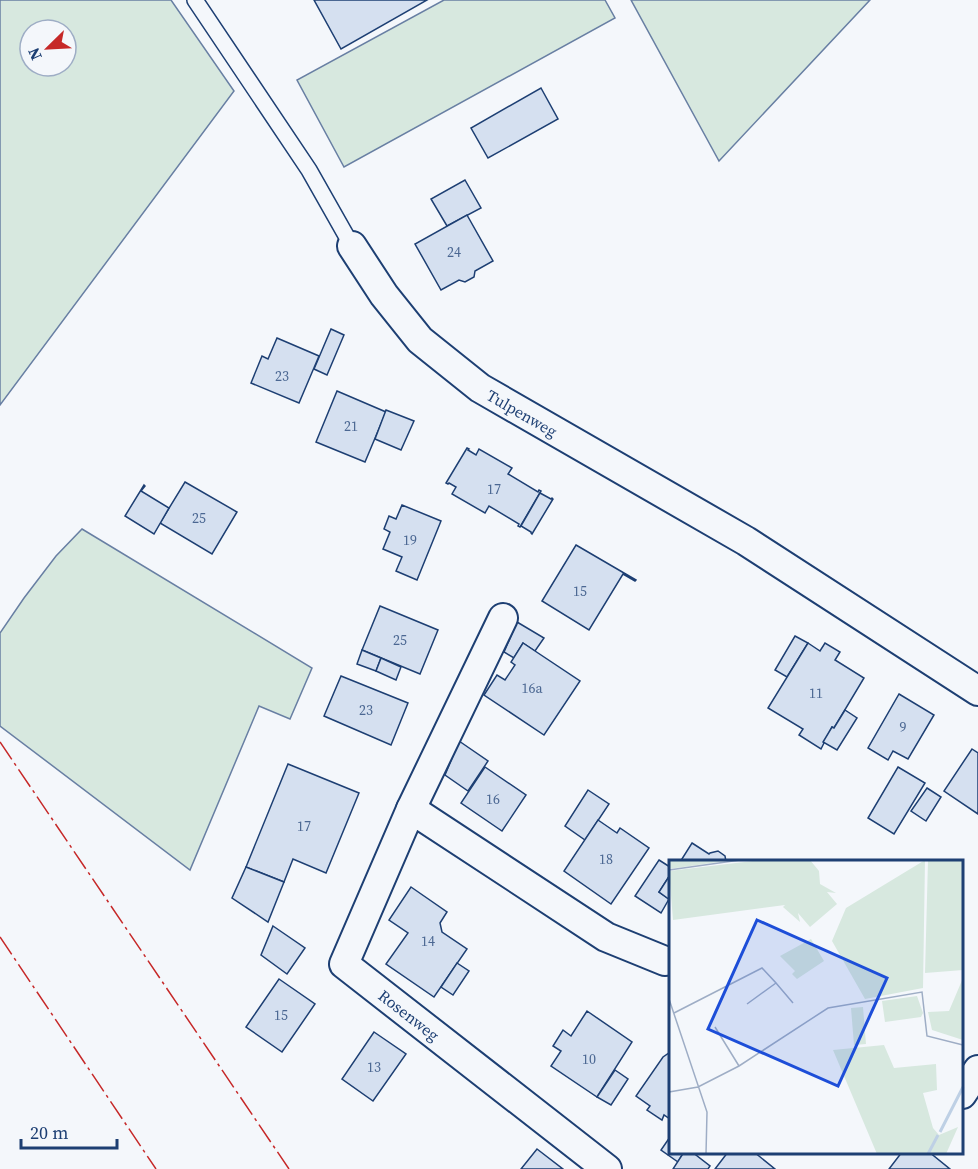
<svg xmlns="http://www.w3.org/2000/svg" width="978" height="1169" viewBox="0 0 978 1169" font-family="'Source Serif 4',serif">
<style>
.green{fill:#d7e8df;stroke:#687fa3;stroke-width:1.5;fill-rule:evenodd}
.building{fill:#d5e0f0;stroke:#1d3f73;stroke-width:1.5}
.lines{fill:none;stroke-linecap:round;stroke-linejoin:round}
.lane-casing{stroke:#1d3f73;stroke-width:18}
.street-casing{stroke:#1d3f73;stroke-width:32}
.lane{stroke:#f4f7fb;stroke-width:15}
.street{stroke:#f4f7fb;stroke-width:28}
.power{stroke:#c62828;stroke-width:1.5;stroke-dasharray:21 4.5 3 4.5;stroke-linecap:butt}
.labels{text-anchor:middle;stroke-width:4.5;stroke-linejoin:round;paint-order:stroke}
.number-label{font-size:14px;fill:#4b6792}
.street-label{font-size:16px;fill:#1d3f73;stroke:#f4f7fb}
.inset-river{fill:none;stroke:#bed0e5;stroke-width:3}
.inset-road{fill:none;stroke:#9eadc5;stroke-width:1.5}
.view{fill:#1d4ed8;fill-opacity:0.15;stroke:#1d4ed8;stroke-width:3}
.inset-edge{fill:none;stroke:#1d3f73;stroke-width:3}
</style>
<rect width="100%" height="100%" fill="#f4f7fb"/>
<g class="green">
<path d="M0,0H171L234,91L0,405ZM30,30H66V66H30Z"/>
<polygon points="444,0 605,0 615,18 344,167 297,80"/>
<polygon points="631,0 870,0 719,161"/>
<polygon points="82,529 312,668 290,719 259,706 190,870 0,726 0,633 24,598 56,556"/>
</g>
<g class="building">
<polygon points="314,0 427,0 341,49"/>
<polygon points="541,88 558,119 488,158 471,128"/>
<polygon points="465,180 481,208 447,226 431,199"/>
<polygon points="467,215 493,261 475,271 474,277 465,282 459,280 441,290 415,244"/>
<polygon points="331,329 344,335 327,375 314,369"/>
<polygon points="277,338 319,356 299,403 251,383 262,356 268,359"/>
<polygon points="337,391 386,412 365,462 316,442"/>
<polygon points="386,410 414,421 401,450 375,439"/>
<polygon points="467,448 469,449 468,450 476,455 479,449 512,468 508,474 538,492 539,490 541,491 520,527 518,526 519,524 489,506 485,513 452,494 456,487 449,483 448,484 446,483"/>
<polygon points="185,482 237,512 212,554 160,523"/>
<polygon points="144,485 145,486 141,491 169,508 154,534 125,516"/>
<polygon points="540,493 551,499 552,498 553,499 532,534 531,533 531,532 521,526"/>
<polygon points="402,505 441,521 417,580 396,571 402,557 383,549 390,532 384,529 389,516 396,519"/>
<polygon points="576,545 636,580 635,581 623,574 589,630 542,601"/>
<polygon points="380,606 438,630 420,674 362,650"/>
<polygon points="517,622 544,638 535,651 523,643 514,658 504,652"/>
<polygon points="795,636 808,643 787,677 775,670"/>
<polygon points="523,643 580,681 544,735 484,695 497,675 505,680 515,665 511,662"/>
<polygon points="808,643 820,651 825,643 840,652 835,660 864,678 834,728 832,727 821,749 799,735 803,729 768,708"/>
<polygon points="362,650 381,658 376,671 357,664"/>
<polygon points="381,658 401,667 396,680 376,671"/>
<polygon points="341,676 408,703 391,745 324,716"/>
<polygon points="899,694 934,715 908,759 893,751 888,760 868,748"/>
<polygon points="845,710 857,718 837,750 823,742 832,727 834,728"/>
<polygon points="459,741 488,761 468,791 445,775"/>
<polygon points="972,749 978,753 978,814 944,791"/>
<polygon points="288,764 359,793 326,873 293,859 284,882 246,867"/>
<polygon points="485,767 526,795 502,831 461,803"/>
<polygon points="898,767 925,783 894,834 868,818"/>
<polygon points="927,788 941,797 926,821 911,811"/>
<polygon points="588,790 609,804 585,840 565,826"/>
<polygon points="598,820 617,833 620,828 649,848 611,904 564,871"/>
<polygon points="692,843 709,854 710,853 718,851 725,856 726,862 680,862"/>
<polygon points="659,860 670,867 670,875 659,892 669,899 661,913 635,896"/>
<polygon points="246,867 284,882 268,922 232,898"/>
<polygon points="670,875 670,900 659,892"/>
<polygon points="411,887 447,912 440,923 442,932 467,949 434,997 386,964 408,933 389,920"/>
<polygon points="273,926 305,948 287,974 261,955"/>
<polygon points="457,963 469,971 453,995 441,987"/>
<polygon points="279,979 315,1004 282,1052 246,1027"/>
<polygon points="587,1011 632,1042 597,1097 551,1066 561,1051 553,1046 563,1030 571,1036"/>
<polygon points="374,1032 406,1054 373,1101 342,1079"/>
<polygon points="669,1053 670,1119 664,1115 662,1120 647,1110 650,1106 636,1096 663,1057"/>
<polygon points="615,1070 628,1079 611,1105 597,1097"/>
<polygon points="670,1137 670,1152 684,1152 678,1162 661,1150"/>
<polygon points="537,1149 563,1169 521,1169"/>
<polygon points="684,1152 692,1152 710,1166 708,1169 673,1169"/>
<polygon points="728,1152 754,1152 775,1169 715,1169"/>
<polygon points="902,1152 929,1152 950,1169 889,1169"/>
</g>
<g class="lines">
<defs>
<polyline id="lane" points="195,0 309,170 352,246"/>
<g id="street">
<polyline points="352,246 384,295 420,340 480,388 746,541 978,691"/>
<polyline points="411,809 503,618"/>
<polyline points="962,1094 978,1070"/>
<polyline points="607,1169 344,964 411,809 606,937 665,961"/>
</g>
</defs>
<use href="#lane" class="lane-casing"/>
<use href="#street" class="street-casing"/>
<use href="#lane" class="lane"/>
<use href="#street" class="street"/>
<g class="power">
<polyline points="0,742 289,1169"/>
<polyline points="0,937 156,1169"/>
</g>
</g>
<g class="labels">
<g class="number-label">
<text x="454" y="257">24</text>
<text x="282" y="381">23</text>
<text x="351" y="431">21</text>
<text x="494" y="494">17</text>
<text x="199" y="523">25</text>
<text x="410" y="545">19</text>
<text x="580" y="596">15</text>
<text x="400" y="645">25</text>
<text x="532" y="693">16a</text>
<text x="816" y="698">11</text>
<text x="366" y="715">23</text>
<text x="903" y="732">9</text>
<text x="493" y="804">16</text>
<text x="304" y="831">17</text>
<text x="606" y="864">18</text>
<text x="428" y="946">14</text>
<text x="281" y="1020">15</text>
<text x="589" y="1064">10</text>
<text x="374" y="1072">13</text>
</g>
<g class="street-label">
<text transform="translate(522 413) rotate(30)" y="6">Tulpenweg</text>
<text transform="translate(409 1015) rotate(38)" y="6">Rosenweg</text>
</g>
</g>
<g transform="translate(669 860)">
<rect width="294" height="294" fill="#f4f7fb"/>
<path d="M0,0H64L0,9ZM92,0H141L150,11L151,24L167,33L158,32L168,44L141,67L129,53L131,62L114,47L116,45L4,60L0,11ZM256,0L254,128L196,139L163,81L177,48ZM259,0H294V110L256,113ZM142,79L155,101L128,119L123,114L126,111L111,96ZM294,118V180L263,170L259,152L280,151ZM248,136L254,153L252,157L216,162L213,141ZM194,147L197,184L185,185L182,148ZM215,185L225,208L267,204L268,230L254,233L264,268L270,275L289,267L277,294H208L164,190Z" fill="#d7e8df"/>
<path class="inset-river" d="M271,272L294,227M259,294L269,275"/>
<path class="inset-road" d="M0,10L71,0M107,123L124,143M0,139L38,252L37,294M5,153L93,108L107,123L78,144M46,167L70,206M0,232L29,227L70,206L159,148L253,132L258,176L294,185"/>
<path class="view" d="M88,60L218,118L169,226L39,169Z"/>
<rect width="294" height="294" class="inset-edge"/>
</g>
<g transform="translate(48 48) rotate(246)"><circle r="28" fill="#f4f7fb" stroke="#9eadc5" stroke-width="1.5"/>
<path d="M0-4.5L10 22L0 15L-10 22Z" fill="#c62828"/>
<text y="-9" font-size="16" font-weight="bold" text-anchor="middle" fill="#1d3f73">N</text>
</g>
<path d="M21 1139v9h96v-9" fill="none" stroke="#1d3f73" stroke-width="3"/>
<text x="30" y="1139" font-size="18" fill="#1d3f73" stroke="#f4f7fb" stroke-width="4.5" paint-order="stroke">20 m</text>
</svg>
